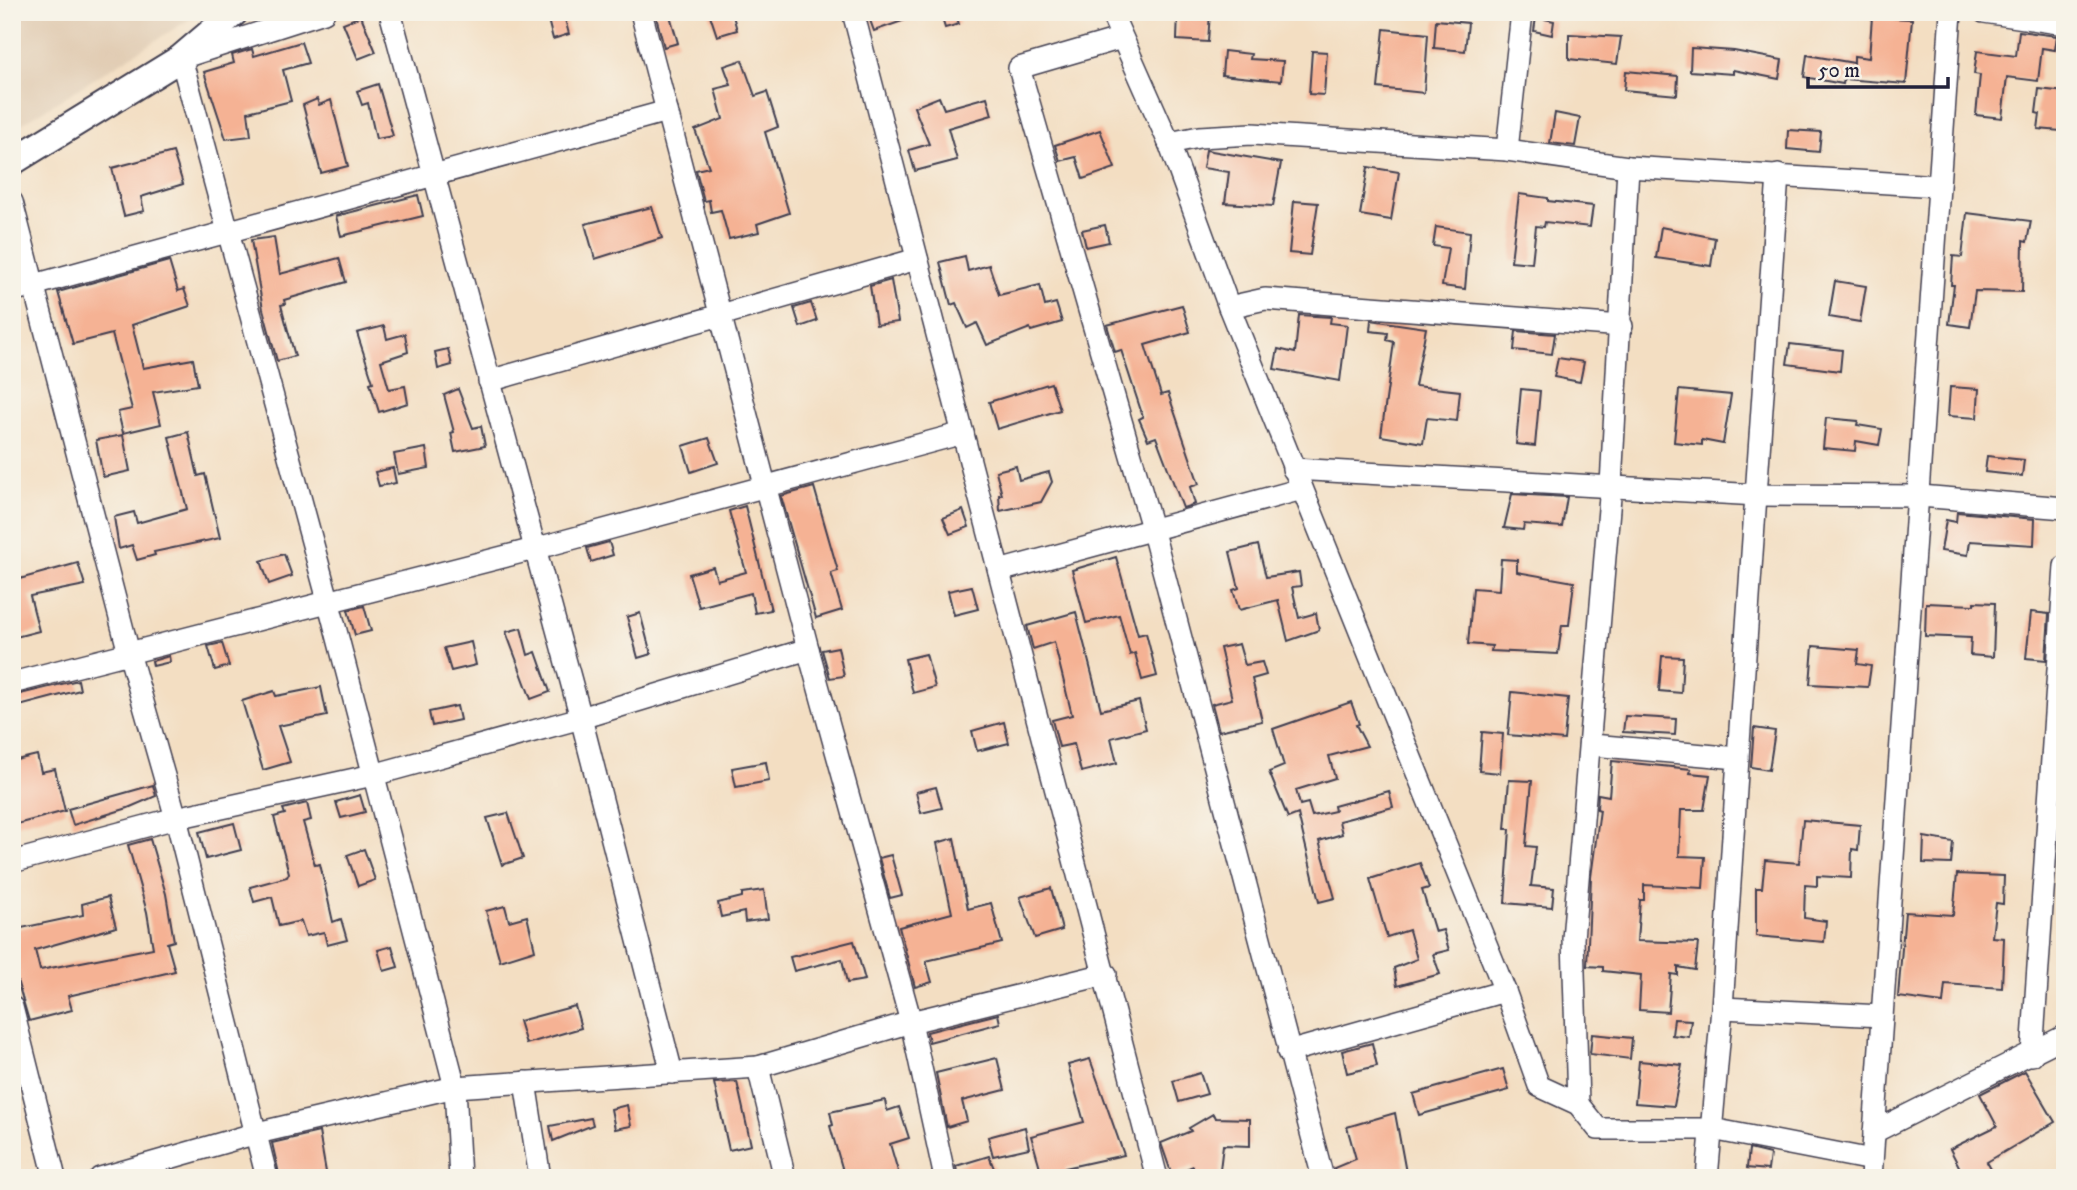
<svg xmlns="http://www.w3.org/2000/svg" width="2077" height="1190" viewBox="0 0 2077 1190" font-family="'IM FELL DW Pica',serif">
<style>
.built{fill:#e1ccb3}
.building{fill:#f5b294}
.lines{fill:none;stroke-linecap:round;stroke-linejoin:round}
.minor-casing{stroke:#413e4f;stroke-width:24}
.tertiary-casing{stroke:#413e4f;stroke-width:30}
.minor{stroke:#fff;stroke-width:21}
.tertiary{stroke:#fff;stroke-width:26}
</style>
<rect width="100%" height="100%" fill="#f7f3e8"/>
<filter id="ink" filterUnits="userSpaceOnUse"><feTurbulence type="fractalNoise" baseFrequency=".0143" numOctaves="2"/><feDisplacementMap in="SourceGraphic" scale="14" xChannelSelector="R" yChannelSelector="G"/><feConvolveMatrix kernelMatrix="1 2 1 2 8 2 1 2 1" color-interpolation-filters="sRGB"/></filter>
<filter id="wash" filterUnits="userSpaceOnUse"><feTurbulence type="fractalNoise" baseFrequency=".00686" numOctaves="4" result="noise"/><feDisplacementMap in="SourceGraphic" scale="28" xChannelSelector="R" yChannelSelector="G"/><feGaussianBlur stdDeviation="1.57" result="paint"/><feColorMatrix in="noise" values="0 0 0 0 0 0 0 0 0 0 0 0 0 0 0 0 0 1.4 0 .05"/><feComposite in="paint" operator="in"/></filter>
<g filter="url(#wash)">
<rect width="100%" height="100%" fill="#f3dec2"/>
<polygon class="built" points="12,12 201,12 12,130"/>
<g id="blocks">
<g class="building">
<polygon points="546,12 563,12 569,34 553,39"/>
<polygon points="669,12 678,43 664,47 655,13"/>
<polygon points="709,12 732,12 737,30 717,36"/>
<polygon points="867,12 922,12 922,14 874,31"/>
<polygon points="940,12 955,12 959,24 945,28"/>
<polygon points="1178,12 1210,12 1208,42 1177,40"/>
<polygon points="361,16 376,52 358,59 343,23"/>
<polygon points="1536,17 1554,21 1552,35 1534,31"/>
<polygon points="1872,17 1912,19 1906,84 1844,79 1843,84 1804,77 1807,55 1854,63 1854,56 1869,58"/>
<polygon points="1436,20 1468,23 1465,51 1434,48"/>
<polygon points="1384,29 1428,34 1424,93 1378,88"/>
<polygon points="2019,31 2057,36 2055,50 2042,48 2038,81 2007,77 2002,118 1976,115 1980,75 1974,74 1977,51 2016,56"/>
<polygon points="1569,34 1621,37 1617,64 1569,59"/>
<polygon points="301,42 308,63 283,70 291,101 248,112 251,136 226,139 204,72 234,63 232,55 252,49 254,56"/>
<polygon points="1691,48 1734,51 1782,60 1779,79 1733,70 1733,74 1690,71"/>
<polygon points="1224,51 1251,54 1250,59 1283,61 1281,81 1222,75"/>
<polygon points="1312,51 1327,52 1324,95 1309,94"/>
<polygon points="742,60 755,96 767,92 778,127 765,132 789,213 757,224 759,232 729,239 721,210 711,212 709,200 704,201 696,170 709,167 695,130 723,119 715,89 731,85 724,66"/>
<polygon points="1626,71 1678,76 1677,95 1624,90"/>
<polygon points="378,84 393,136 376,139 368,103 362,105 357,91"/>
<polygon points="2039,89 2065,92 2061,131 2038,129 2040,114 2036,113"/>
<polygon points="939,97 944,109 987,97 992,115 948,128 957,160 915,171 909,150 929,144 914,107"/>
<polygon points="317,99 319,105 331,100 348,166 321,173 303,105"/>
<polygon points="1555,113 1580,118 1575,146 1550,143"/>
<polygon points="1100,130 1115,168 1083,179 1076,157 1060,161 1055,145"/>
<polygon points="1788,130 1821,132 1819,152 1787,149"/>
<polygon points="1206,150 1281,163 1273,206 1225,203 1229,172 1203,168"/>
<polygon points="173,152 183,184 141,197 144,211 124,216 112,168"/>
<polygon points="1368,167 1399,172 1391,220 1360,215"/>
<polygon points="1519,194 1548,198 1548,201 1593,206 1590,227 1545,222 1544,227 1536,226 1532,263 1511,261"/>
<polygon points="418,195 423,216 341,236 336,216"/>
<polygon points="1294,201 1318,203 1310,255 1289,253"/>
<polygon points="652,207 662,238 595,259 585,224"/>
<polygon points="1967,213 2031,221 2027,242 2023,241 2022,292 1975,291 1970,327 1949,324 1954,285 1951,285 1953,256 1962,257"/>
<polygon points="1105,225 1109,242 1086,247 1082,230"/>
<polygon points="1436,227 1470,232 1465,289 1442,286 1448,248 1433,246"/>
<polygon points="1661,227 1715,238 1711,266 1656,258"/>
<polygon points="274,237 280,274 339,258 346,282 284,300 285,304 281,305 295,356 277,361 263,309 251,240"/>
<polygon points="965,256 968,271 989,265 999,295 1040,285 1045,306 1056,303 1062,322 1031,331 1030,328 987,345 977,323 967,328 956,303 951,305 940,262"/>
<polygon points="169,261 178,291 184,289 190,306 132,325 143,368 193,359 198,385 153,392 161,424 123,433 118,412 132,409 112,334 73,344 58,292"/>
<polygon points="891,280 898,322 876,325 870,286"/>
<polygon points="1835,281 1866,286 1860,322 1829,317"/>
<polygon points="811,303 817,321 800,327 794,308"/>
<polygon points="1182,305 1190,332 1145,345 1161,395 1168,393 1199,484 1190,487 1195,504 1183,508 1156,437 1148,440 1139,419 1143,417 1121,350 1115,352 1107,325"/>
<polygon points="1299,315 1331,317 1330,323 1347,325 1340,381 1274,369 1278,349 1295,353"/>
<polygon points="1371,320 1426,328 1415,386 1460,391 1457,421 1427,418 1423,443 1381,436 1394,342 1387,340 1388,333 1370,331"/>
<polygon points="384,326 387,339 405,334 408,352 381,361 389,389 405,386 408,403 379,412 370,383 373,382 357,333"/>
<polygon points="1516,331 1555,334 1552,354 1514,350"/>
<polygon points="1790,344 1842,350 1840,371 1787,364"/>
<polygon points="448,349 452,365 438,369 435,352"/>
<polygon points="1558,358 1584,362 1580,382 1554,377"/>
<polygon points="1051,383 1060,410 997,429 989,402"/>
<polygon points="1950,387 1979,389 1977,418 1948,416"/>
<polygon points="458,389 473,428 481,426 485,446 455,452 451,433 454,432 444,395"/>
<polygon points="1521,389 1540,391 1535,446 1516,444"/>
<polygon points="1679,390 1731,395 1723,444 1702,440 1702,445 1674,442"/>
<polygon points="1826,418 1858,421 1857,425 1882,429 1879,445 1856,441 1855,451 1823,448"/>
<polygon points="188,432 198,476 205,474 220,538 154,552 155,555 137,560 132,545 119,549 114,517 134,512 137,523 187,509 169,437"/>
<polygon points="123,435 130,471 103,477 96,440"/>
<polygon points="709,438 718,463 691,472 683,446"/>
<polygon points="426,448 429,468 398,474 394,454"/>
<polygon points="1987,456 2024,460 2022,476 1985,472"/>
<polygon points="1016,466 1019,480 1049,472 1052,482 1041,502 1000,511 999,495 1002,495 996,471"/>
<polygon points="393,468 396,483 379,486 375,472"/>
<polygon points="814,487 838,571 831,573 842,610 816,618 781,496"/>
<polygon points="1512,494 1567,497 1562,527 1524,524 1523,530 1504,528"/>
<polygon points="745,506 771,610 755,613 751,593 699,607 689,574 713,567 717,580 746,572 729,511"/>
<polygon points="963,510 969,527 950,534 943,518"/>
<polygon points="1957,512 2035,519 2034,545 1970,541 1968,555 1941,551 1946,520 1956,522"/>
<polygon points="609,542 613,555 591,562 587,548"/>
<polygon points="1258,545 1266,577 1299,572 1301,586 1292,587 1299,618 1316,613 1319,630 1288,641 1278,600 1239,610 1233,590 1239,588 1230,552"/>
<polygon points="284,554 292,576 269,584 261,561"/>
<polygon points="1116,557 1138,635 1146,633 1157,676 1142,680 1135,653 1130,655 1119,615 1086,623 1072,570"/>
<polygon points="1501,559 1517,560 1517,572 1574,582 1569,625 1562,625 1558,654 1491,651 1492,646 1468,644 1473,588 1499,590"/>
<polygon points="78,563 85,585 30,596 39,631 12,638 12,581"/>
<polygon points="972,586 978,609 954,615 948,591"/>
<polygon points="1974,602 1995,603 1993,657 1970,655 1971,638 1925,636 1926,603 1974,605"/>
<polygon points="364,606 371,631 355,635 348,610"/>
<polygon points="1076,612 1101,710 1139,701 1146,729 1111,738 1117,763 1081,772 1074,744 1059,747 1052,720 1072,715 1054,642 1033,649 1027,626"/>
<polygon points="2031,612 2049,614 2046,660 2026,658"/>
<polygon points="640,613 651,654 638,658 627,617"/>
<polygon points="521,628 528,655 536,652 550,692 531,699 506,632"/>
<polygon points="471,642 476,665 451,671 444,648"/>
<polygon points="222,643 229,666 215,670 208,646"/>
<polygon points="1239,644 1245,665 1262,662 1266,675 1252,679 1262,721 1219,731 1212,704 1232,699 1220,648"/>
<polygon points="1813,646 1859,650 1857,664 1871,666 1868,687 1810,684"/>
<polygon points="838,647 844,676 830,678 822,650"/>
<polygon points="926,654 935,687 913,693 905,659"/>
<polygon points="169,656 170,662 153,666 152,661"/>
<polygon points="1662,656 1683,657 1681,693 1659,691"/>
<polygon points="78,680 80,690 12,708 12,696"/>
<polygon points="321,687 327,716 278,726 290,762 263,770 242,701 274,691 276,696"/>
<polygon points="1512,692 1568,698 1564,740 1508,735"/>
<polygon points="1351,702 1359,724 1356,725 1367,746 1329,756 1335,778 1296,790 1300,805 1308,803 1312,816 1335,811 1334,806 1389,791 1393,807 1339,821 1342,834 1319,841 1335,898 1319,902 1298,814 1288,818 1269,772 1284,766 1273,729"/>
<polygon points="457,706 460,720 432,726 429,712"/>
<polygon points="1625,716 1676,719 1675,735 1623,732"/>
<polygon points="1004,722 1009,743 977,751 972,731"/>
<polygon points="1754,728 1775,731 1769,770 1751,767"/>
<polygon points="1482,732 1503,734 1500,773 1479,771"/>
<polygon points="37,755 41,772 55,769 65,811 17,824 12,806 12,761"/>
<polygon points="1612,761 1691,769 1690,773 1710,775 1704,810 1681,810 1679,856 1705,857 1703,888 1644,885 1644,900 1640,900 1637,941 1698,943 1695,970 1678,967 1678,975 1671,974 1668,1012 1639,1010 1641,975 1603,971 1603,967 1587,966 1591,877 1600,810 1597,809 1598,794 1609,796"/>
<polygon points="766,762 769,781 736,787 732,768"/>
<polygon points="1509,780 1532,781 1526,846 1536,847 1531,886 1554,888 1552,907 1505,903 1510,829 1505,829"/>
<polygon points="153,785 156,796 128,808 73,825 68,809"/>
<polygon points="936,787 942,808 921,813 916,792"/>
<polygon points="360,795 365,812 341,818 336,802"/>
<polygon points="307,803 311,820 303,822 315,865 320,864 333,922 341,919 347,940 327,945 324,932 306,936 301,921 279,926 272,897 254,902 250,887 287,877 289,873 274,817 285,814 283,809"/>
<polygon points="508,813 523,858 502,865 487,818"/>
<polygon points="1803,820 1860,825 1858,850 1852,849 1851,878 1817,876 1817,886 1805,885 1804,918 1826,921 1824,942 1756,936 1756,888 1762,888 1765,860 1799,863"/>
<polygon points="234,823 241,850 206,859 199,832"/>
<polygon points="1924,837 1953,842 1951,864 1923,863"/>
<polygon points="954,838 968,909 991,903 1002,943 926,961 932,982 915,987 899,927 952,913 937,843"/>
<polygon points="150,839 166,894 174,941 167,943 175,971 68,996 72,1010 29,1021 12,963 17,962 12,930 83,915 82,904 108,897 116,927 35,950 40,970 153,948 147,912 128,845"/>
<polygon points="364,849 375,880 358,886 347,855"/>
<polygon points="891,855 902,895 890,898 879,858"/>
<polygon points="1420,863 1429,888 1422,890 1435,932 1443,930 1449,950 1433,954 1440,974 1397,986 1394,968 1417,959 1409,930 1387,937 1370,879"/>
<polygon points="1957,874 2004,876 2003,904 1996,903 1992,937 2004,938 2002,988 1945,984 1943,1003 1898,997 1905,912 1953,915"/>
<polygon points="1051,888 1062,930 1035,938 1020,897"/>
<polygon points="764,890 768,919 745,922 744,912 721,917 718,903 742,897 742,893"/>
<polygon points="505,906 509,921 527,916 535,950 500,961 486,911"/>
<polygon points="854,941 865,980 847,983 842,959 794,971 790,957"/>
<polygon points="392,946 398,967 384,971 378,950"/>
<polygon points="575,1006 581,1028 526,1044 519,1021"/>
<polygon points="998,1014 1000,1023 929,1042 927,1032"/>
<polygon points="1674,1019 1691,1020 1689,1037 1672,1035"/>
<polygon points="1592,1034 1632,1038 1630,1059 1590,1054"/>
<polygon points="1372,1043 1377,1066 1347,1073 1342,1051"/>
<polygon points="997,1058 1005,1090 962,1101 967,1121 947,1127 936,1073"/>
<polygon points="1090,1059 1124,1155 1065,1168 1068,1178 1043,1178 1031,1136 1084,1122 1068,1065"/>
<polygon points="1639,1061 1682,1065 1674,1106 1635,1103"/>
<polygon points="1503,1069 1509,1090 1419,1115 1413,1094"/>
<polygon points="2025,1071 2055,1122 1987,1162 1996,1178 1965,1178 1950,1149 1997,1126 1980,1094"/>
<polygon points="1200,1073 1207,1094 1179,1102 1173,1081"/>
<polygon points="737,1082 751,1145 729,1150 714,1083"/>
<polygon points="885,1100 887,1111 899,1107 909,1138 890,1144 900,1178 845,1178 830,1126 833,1125 830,1112"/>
<polygon points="627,1105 631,1126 615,1129 611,1109"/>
<polygon points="1395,1113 1407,1178 1336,1178 1334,1168 1356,1159 1347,1127"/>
<polygon points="1213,1114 1215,1118 1250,1119 1250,1146 1223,1145 1219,1178 1192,1178 1193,1166 1172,1175 1161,1143 1191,1131 1189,1128"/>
<polygon points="591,1118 593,1125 553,1141 550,1126"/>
<polygon points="1025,1127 1029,1148 993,1156 988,1137"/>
<polygon points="319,1132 327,1178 280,1178 272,1143"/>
<polygon points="1749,1149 1770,1154 1768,1170 1747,1168"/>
<polygon points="989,1156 995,1171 979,1178 958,1178 956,1166"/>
</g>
</g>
</g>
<g filter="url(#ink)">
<use href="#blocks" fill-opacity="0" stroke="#413e4f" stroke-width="2"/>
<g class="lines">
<defs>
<g id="minor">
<polyline points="324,12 181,58 328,600 455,1087 460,1178"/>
<polyline points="390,12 581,718 672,1073"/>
<polyline points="641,12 808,649 911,1022 945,1178"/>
<polyline points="853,12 1157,1178"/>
<polyline points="1111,12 1169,143 1229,307 1505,991 1539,1086 1578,1104 1598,1129 1712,1129 1872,1160"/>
<polyline points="1984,12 2065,24"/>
<polyline points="1122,38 1019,68 1152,528 1323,1178"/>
<polyline points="1169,143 1199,137 1252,134 1507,150 1628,167"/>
<polyline points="1507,150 1522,12"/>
<polyline points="12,202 129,653 176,818 267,1178"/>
<polyline points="12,291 667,111"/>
<polyline points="1229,307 1265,299 1622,326"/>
<polyline points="489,381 917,259"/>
<polyline points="1293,469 1758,495 1920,496 2065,508"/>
<polyline points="999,571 1302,489"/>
<polyline points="12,683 534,549 963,433"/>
<polyline points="1592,745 1738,758 1722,1008 1707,1178"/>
<polyline points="1738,758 1778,175"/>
<polyline points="12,862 176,818 373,775 581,718 808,649"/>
<polyline points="12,1007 55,1178"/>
<polyline points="1722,1008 1882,1016"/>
<polyline points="1288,1052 1505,991"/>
<polyline points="2032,1055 2065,566"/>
<polyline points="758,1067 785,1178"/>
<polyline points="525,1082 540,1178"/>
<polyline points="1578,1104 1573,939 1611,485 1628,167 1938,186"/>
<polyline points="1874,1132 2065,1036"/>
<polyline points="100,1178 257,1133 455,1087 758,1067 911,1022 1106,974"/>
<polyline points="1871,1178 1951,12"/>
</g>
<polyline id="tertiary" points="12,162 181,58 235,12"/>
</defs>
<use href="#minor" class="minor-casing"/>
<use href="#tertiary" class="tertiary-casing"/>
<use href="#minor" class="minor"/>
<use href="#tertiary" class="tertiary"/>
</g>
</g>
<rect width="2077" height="1190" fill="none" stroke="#f7f3e8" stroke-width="42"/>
<path d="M1808 77v10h140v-10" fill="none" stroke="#22223b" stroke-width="3.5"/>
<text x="1818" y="77" font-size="21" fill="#22223b" stroke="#f7f3e8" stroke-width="5" paint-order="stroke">50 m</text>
</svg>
